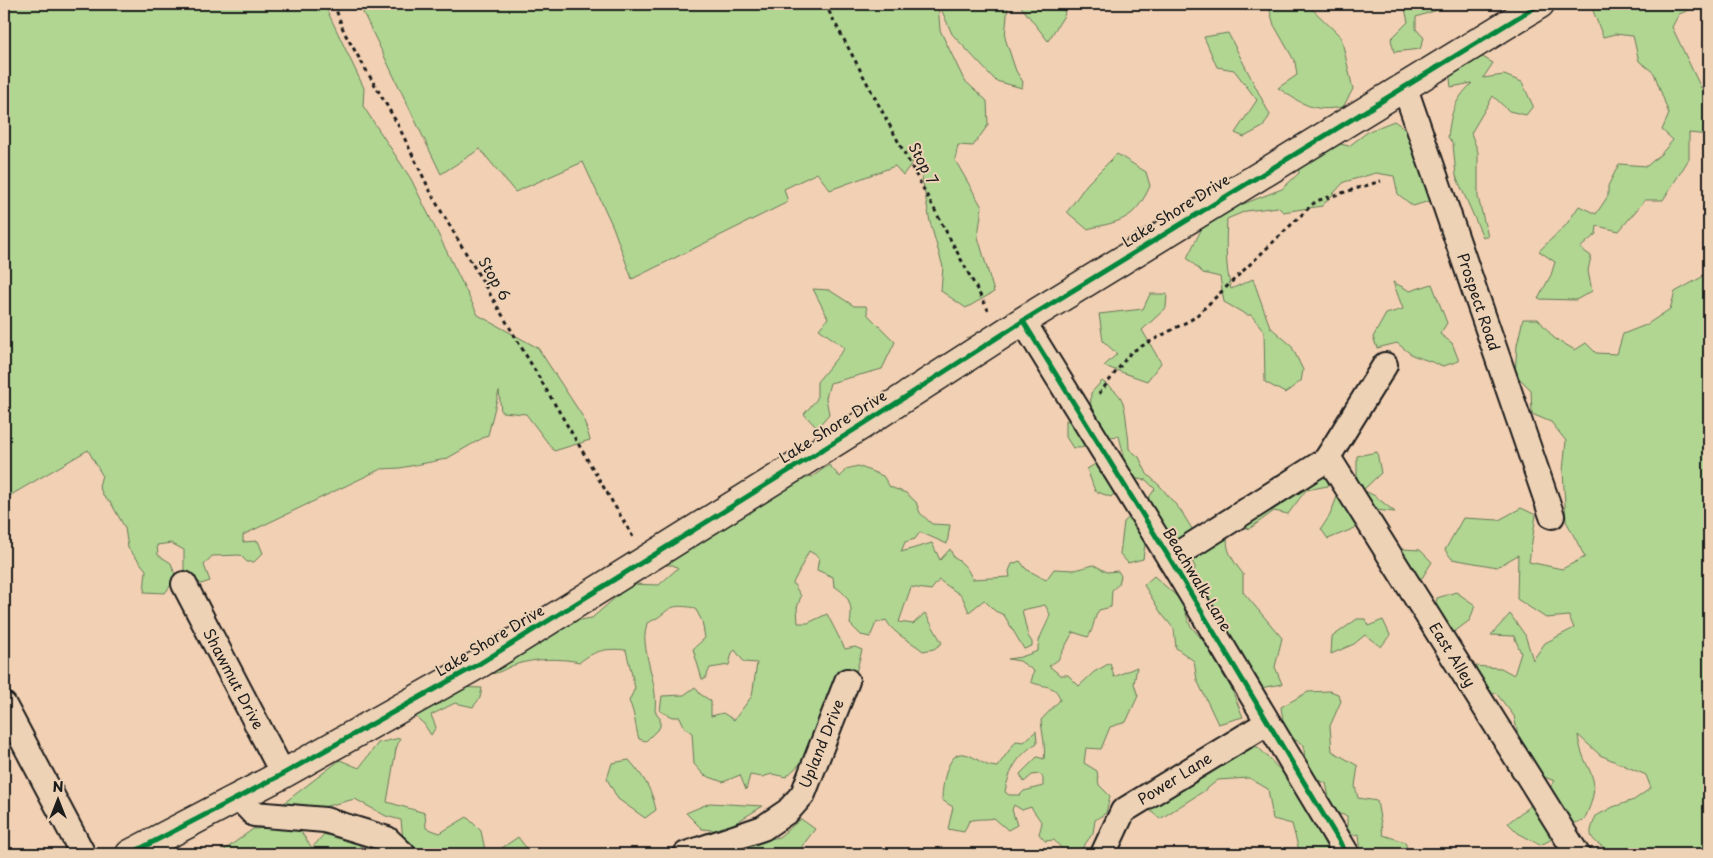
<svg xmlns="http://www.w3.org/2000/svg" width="1713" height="858" viewBox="0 0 1713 858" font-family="'Playpen Sans',sans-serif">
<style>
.green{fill:#b0d692;stroke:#667957}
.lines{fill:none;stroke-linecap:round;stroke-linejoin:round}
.minor-casing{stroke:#1c1c1c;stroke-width:28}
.tertiary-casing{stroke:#1c1c1c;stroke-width:31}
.path{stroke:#1c1c1c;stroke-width:3;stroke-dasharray:4 4;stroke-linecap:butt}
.minor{stroke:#eed2b5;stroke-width:24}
.tertiary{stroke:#eed2b5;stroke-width:28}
.cycleway-casing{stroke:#eed2b5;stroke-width:8}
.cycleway{stroke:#00873e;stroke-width:5}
.labels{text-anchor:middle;stroke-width:4;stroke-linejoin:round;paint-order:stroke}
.street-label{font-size:15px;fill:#1c1c1c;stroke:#eed2b5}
</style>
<rect width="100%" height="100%" fill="#f2d0b3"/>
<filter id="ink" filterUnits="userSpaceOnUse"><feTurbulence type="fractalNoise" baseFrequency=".02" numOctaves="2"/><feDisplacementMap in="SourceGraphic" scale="10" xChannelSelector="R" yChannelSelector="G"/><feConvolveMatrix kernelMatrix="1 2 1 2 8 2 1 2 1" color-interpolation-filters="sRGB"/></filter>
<g filter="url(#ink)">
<g class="green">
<polygon points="4,4 324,4 364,88 363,106 411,179 478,315 538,348 583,417 590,440 554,451 526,414 501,412 499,391 488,435 446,459 400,468 381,469 243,535 243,542 258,541 263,553 254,562 247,562 240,555 212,556 204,565 210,581 201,584 195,578 184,577 184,550 171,543 157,545 158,555 171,563 176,578 165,593 144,592 146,570 128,548 125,528 111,503 104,497 99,486 102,475 88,450 4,499"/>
<polygon points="359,4 938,4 940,30 964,80 987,101 988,125 973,146 958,145 955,160 982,207 978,237 994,292 966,308 941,291 943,267 930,222 918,155 903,175 895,166 830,190 817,173 784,189 788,202 632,279 613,227 583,162 515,192 480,149 441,174"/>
<polygon points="939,4 1008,4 1005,38 1016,71 1023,82 1022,88 996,81 952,34"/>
<polygon points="1019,4 1062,4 1065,14 1048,41"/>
<path d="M1268,4H1307L1341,37L1353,89L1343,107C1312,112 1304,105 1278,88L1297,75L1295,62L1274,25Z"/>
<polygon points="1404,4 1455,4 1416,17 1416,29 1424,38 1420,49 1394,52 1391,39 1408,22"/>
<polygon points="1594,4 1704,4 1679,14 1672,27 1701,88 1709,79 1709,135 1689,133 1689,159 1663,200 1645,200 1619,231 1597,226 1596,234 1580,248 1591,256 1588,271 1592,291 1576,300 1538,299 1551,275 1555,262 1539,251 1566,225 1579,206 1596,214 1608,196 1608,186 1619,164 1647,166 1661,154 1673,140 1662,130 1669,114 1654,73 1639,61 1633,36 1615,34 1603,37 1592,8"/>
<polygon points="1228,33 1270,115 1263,127 1244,137 1235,133 1257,100 1234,70 1217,67 1204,37"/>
<path d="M1474,52L1493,63L1483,78L1504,75L1522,82L1533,106L1526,115L1509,111L1493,96L1471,133L1478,152V197L1488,237H1483L1456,176L1453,144L1448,137C1451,112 1454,101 1472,83L1451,87L1448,62Z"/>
<path d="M1394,121L1429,145L1436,199L1413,206L1398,194L1394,176L1376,173L1344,182L1322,206L1283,212L1278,207L1246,211L1227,219C1226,242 1225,266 1231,289L1253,279L1270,327L1291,345L1303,370L1301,381L1285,393L1265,382L1264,331L1251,315H1247L1224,302L1220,277L1203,273L1187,258L1207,218L1282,189L1299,173L1298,149L1313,138L1349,146L1369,131Z"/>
<path d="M1117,154L1146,172L1150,186C1134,221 1121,221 1087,229L1067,212L1087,184Z"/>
<path d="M1709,273V854H1602L1606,849C1588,837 1588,836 1596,816L1613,807L1634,800L1651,788L1646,775L1600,755L1578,735C1583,776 1607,772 1584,820C1567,824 1557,839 1540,845L1518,833L1508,823C1525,809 1543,798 1555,781L1544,777L1520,744L1514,716L1496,693L1485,697L1477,683L1474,666L1501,668L1514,675L1521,653L1514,636L1491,635L1510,614L1525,635L1533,660L1545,643L1574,628L1569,616L1546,618L1517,599L1518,555L1497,567L1452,559L1445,550L1463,518L1499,520L1521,508L1536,515L1529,562L1562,569L1585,557L1566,521L1563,471L1566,441L1551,422L1532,414L1531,390L1515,374L1517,345L1523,319H1538L1554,338L1575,350L1586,343L1596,353L1617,354L1623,334L1646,325L1670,309L1675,292Z"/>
<polygon points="1393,282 1410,291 1432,284 1447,323 1440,334 1452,343 1459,361 1443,366 1412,355 1397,343 1377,348 1373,337 1386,314 1403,309"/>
<polygon points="813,289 829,290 854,306 866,306 868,315 895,342 882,369 830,383 826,398 829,414 817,428 804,414 817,399 817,382 845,348 819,329 828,318"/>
<polygon points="1150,294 1167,294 1166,308 1142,330 1161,363 1147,381 1104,366 1117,354 1103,341 1099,314 1143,309"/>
<path d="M1102,381C1120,394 1123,396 1126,418C1127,430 1129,437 1129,449L1139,457L1147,474L1160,486L1181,511L1194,532L1219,516L1232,504L1252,497L1259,488L1273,480L1318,472L1330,477L1328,486L1306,490L1288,514L1274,511L1249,529L1235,524C1219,542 1231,558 1243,574V592L1282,638L1275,667L1282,684L1255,689L1193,580L1195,567L1184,544H1145L1143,559L1128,563L1120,554L1124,522L1145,503L1155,489L1146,480L1128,478L1111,497L1095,491L1087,469L1097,463L1122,468L1123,452L1119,436C1097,437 1096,449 1073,448L1066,437V420L1076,424L1090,419L1091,393Z"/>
<polygon points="1377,452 1381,473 1363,490 1375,496 1395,512 1375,510 1355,528 1328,539 1321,529 1330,515 1338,494 1357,488 1357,456"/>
<path d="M829,465L840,477L846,469L858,466L883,476L890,487L906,493L916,502L920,513L932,524L950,525L947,544L920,532L915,539L905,542L901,552L932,543L940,560L950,549L954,558C963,562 969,570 972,579L1010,577L1009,571L1012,564L1020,561L1026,569L1046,580L1054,569L1074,570L1094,565L1107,572L1118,571L1121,576L1119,584L1112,590L1111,607L1099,610C1093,619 1094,629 1088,637L1073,632L1058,660L1049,666L1060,675H1068L1079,686L1094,672L1110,663L1114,677L1137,667L1134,684L1138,696L1126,722L1110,727L1101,749L1086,748L1084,763L1097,771L1099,785L1110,796L1106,813L1095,820L1093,833L1080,851H1064L1054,840L1045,841L1039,834L1042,823L1031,807L1022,810L1014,805L1012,810L1017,825L1008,830L994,818C985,820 978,818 969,821L964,832L948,829L953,807L942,800C942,789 946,751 964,754C977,756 981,766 997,767L1016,741L1024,742L1036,731L1037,743C1018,755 1009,770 1005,792L1009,795H1020L1024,791L1043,786V777L1039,774L1032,775L1024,782L1020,774L1037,757L1044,759C1046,747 1042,733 1041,720L1060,700C1057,684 1044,688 1031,682L1034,671L1020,661L1008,659L1021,657L1038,651C1037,637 1047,627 1050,614L1045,605L1022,610L1028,636L1032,642V646L1024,649L1004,615L995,611L984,600L969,612L962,596L939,580L931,590L911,587L899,622L913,624L925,613L942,643L934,649L923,651C910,640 895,636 886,620L876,623L870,637L861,635L850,624C853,606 850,596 834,586L833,577L817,570L819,557L809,551L793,583L801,596L797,608L798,623H808L827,614L845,649L855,647L862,650L854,680L803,761L786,777L772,774L762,777L750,775L746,790L740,775L723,782L704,775L694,764L692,733L685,728L680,717H672L660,711L662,696L684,695L695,687L700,694L711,701V716L723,713L734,720L752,696L757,663L744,662L735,650L732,653L729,665L710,668L705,679H702L693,649L705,638L702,621L695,608C663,602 672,613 647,623C646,629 644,636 645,642C647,666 658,687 655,711L660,718V727L646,741L639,739C635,726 635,713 629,701L635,688L626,650C607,648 595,650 580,662C560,658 535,658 514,665C504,669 501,673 489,674V666L569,622L592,618L631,584L659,585L678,568L673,565H658L797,472L812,477Z"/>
<polygon points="1402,549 1420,550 1432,562 1422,578 1414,578 1391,567"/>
<polygon points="1154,576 1181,600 1190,625 1205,643 1232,690 1243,717 1218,724 1197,680 1194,661 1176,648 1174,629 1161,613 1144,585"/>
<polygon points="1456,592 1475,605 1470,620 1454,632 1435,609 1437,598"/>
<polygon points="1357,619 1365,619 1368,626 1383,620 1390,635 1381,647 1365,635 1354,644 1331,654 1332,637"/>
<path d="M454,687L482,688L480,698L473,707L455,703L431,715L436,727L431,735L424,724L415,716L423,704C438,701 448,701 454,687Z"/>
<polygon points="1330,691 1338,694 1341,701 1330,726 1332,751 1358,766 1355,786 1358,798 1377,801 1383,835 1405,842 1409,854 1361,854 1359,834 1347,836 1347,816 1332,812 1326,783 1305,776 1304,745 1285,734 1281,707 1308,692"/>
<polygon points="400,738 396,749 387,802 425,813 426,828 440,833 467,817 481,831 485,850 499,850 518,837 527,849 525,854 417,854 403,840 401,820 386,816 355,799 311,810 284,803 340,760 359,768 378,743"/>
<polygon points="1239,746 1258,747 1286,776 1310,814 1330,854 1300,854 1292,824 1273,819 1268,789 1249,778 1218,780 1204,791 1160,819 1147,808"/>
<path d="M629,760C643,776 652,789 656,810L645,818L618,799L607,779L612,763Z"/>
<polygon points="710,803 763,806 722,831 702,829 686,813"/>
<polygon points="801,819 815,829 800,849 781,850 776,854 733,854 757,842 779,837"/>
<polygon points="297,826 312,848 324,834 350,836 366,851 382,854 219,854 253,829"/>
</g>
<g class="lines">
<defs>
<g id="minor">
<polyline points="1405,88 1552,516"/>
<polyline points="1023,321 1170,559 1347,854"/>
<polyline points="1328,457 1577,854"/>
<polyline points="1170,559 1326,460 1385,365"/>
<polyline points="184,584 283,774"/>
<polyline points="4,705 83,854"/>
<polyline points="238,797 254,814 325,820 387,839 403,854"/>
<polyline points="686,854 763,828 788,811 803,794 847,681"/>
<polyline points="1103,854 1123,811 1267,723"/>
</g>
<polyline id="tertiary" points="130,854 283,774 479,664 862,425 1023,321 1540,4"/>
</defs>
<use href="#minor" class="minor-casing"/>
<use href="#tertiary" class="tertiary-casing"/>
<g class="path">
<polyline points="334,4 344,32 397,123 434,199 633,537"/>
<polyline points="825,4 988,310"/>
<polyline points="1099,394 1131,352 1194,318 1316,201 1381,181"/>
</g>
<use href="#minor" class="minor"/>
<use href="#tertiary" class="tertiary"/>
<defs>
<g id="cycleway">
<polyline points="1023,321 1170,559 1347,854"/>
<polyline points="130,854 283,774 479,664 862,425 1023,321 1540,4"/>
</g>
</defs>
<use href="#cycleway" class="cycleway-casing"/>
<use href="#cycleway" class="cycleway"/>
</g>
</g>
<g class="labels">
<g class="street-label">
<text transform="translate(923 164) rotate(62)" y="5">Stop 7</text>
<text transform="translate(1176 211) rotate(-32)" y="5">Lake Shore Drive</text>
<text transform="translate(494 279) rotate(60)" y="5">Stop 6</text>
<text transform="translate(1478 302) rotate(71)" y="5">Prospect Road</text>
<text transform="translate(833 427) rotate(-32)" y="5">Lake Shore Drive</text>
<text transform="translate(1197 580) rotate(59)" y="5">Beachwalk Lane</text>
<text transform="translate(490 641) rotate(-31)" y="5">Lake Shore Drive</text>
<text transform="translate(1452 655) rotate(58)" y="5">East Alley</text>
<text transform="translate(233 679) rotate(62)" y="5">Shawmut Drive</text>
<text transform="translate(822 744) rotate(-68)" y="5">Upland Drive</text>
<text transform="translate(1175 779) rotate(-32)" y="5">Power Lane</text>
</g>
</g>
<rect width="1713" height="858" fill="none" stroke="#eed2b5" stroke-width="20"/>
<rect x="10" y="10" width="1693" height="838" fill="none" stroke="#1c1c1c" stroke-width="2" filter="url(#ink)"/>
<g transform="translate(58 800)" stroke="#eed2b5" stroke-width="4" paint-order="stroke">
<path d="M0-4L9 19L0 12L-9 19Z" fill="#1c1c1c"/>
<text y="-8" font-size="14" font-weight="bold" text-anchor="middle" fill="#1c1c1c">N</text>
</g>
</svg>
